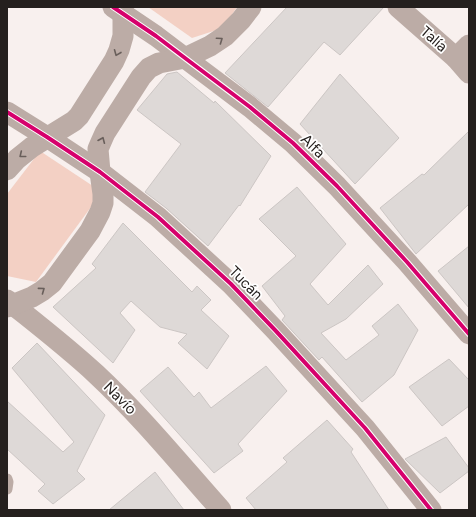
<svg xmlns="http://www.w3.org/2000/svg" width="476" height="517" viewBox="0 0 476 517" font-family="Figtree,sans-serif">
<style>
.green{fill:#f3d0c4}
.building{fill:#ded9d7;stroke:#ccc6c4}
.lines{fill:none;stroke-linecap:round;stroke-linejoin:round}
.service{stroke:#bcaca6;stroke-width:11}
.minor{stroke:#bcaca6;stroke-width:21}
.cycleway-casing{stroke:#fff;stroke-width:6}
.cycleway{stroke:#d6006c;stroke-width:4}
.oneway{stroke:#695f5b}
.labels{text-anchor:middle;stroke-width:3.5;stroke-linejoin:round;paint-order:stroke}
.street-label{font-size:15px;fill:#25201e;stroke:#fff}
</style>
<rect width="100%" height="100%" fill="#f8f0ee"/>
<g class="green">
<polygon points="148,7 237,7 223,28 192,38"/>
<polygon points="40,151 102,192 36,282 7,276 7,194"/>
</g>
<g class="building">
<polygon points="287,7 384,7 340,55 324,42 268,107 225,73"/>
<polygon points="177,72 214,103 215,101 271,156 240,206 239,205 208,246 166,208 145,192 181,144 137,110 167,74"/>
<polygon points="340,74 399,138 355,184 300,124"/>
<polygon points="469,131 469,204 416,254 380,208 422,174 424,175"/>
<polygon points="297,187 346,244 310,284 328,305 368,265 383,284 346,319 321,333 346,360 379,335 372,326 398,304 418,330 394,375 362,402 322,357 319,360 282,320 285,316 262,286 296,256 259,219"/>
<polygon points="123,223 192,292 197,286 211,300 201,310 229,336 207,369 178,343 187,334 160,327 131,301 120,313 135,330 113,363 53,307 96,268 92,264"/>
<polygon points="469,246 469,308 438,271"/>
<polygon points="37,343 105,415 77,471 85,479 53,504 38,491 45,484 7,449 7,401 63,452 74,442 12,368"/>
<polygon points="449,359 469,380 469,406 442,426 409,387"/>
<polygon points="266,366 287,391 238,444 243,451 214,473 140,391 168,367 194,397 199,392 211,408"/>
<polygon points="327,420 353,449 351,452 389,510 256,510 246,498 287,462 283,458"/>
<polygon points="446,437 469,468 469,471 440,493 405,459"/>
<polygon points="155,472 184,510 109,510"/>
</g>
<g class="lines">
<polyline class="service" points="7,479 8,482 7,489"/>
<g class="minor">
<polyline points="113,7 156,36 185,58 250,107 293,143 337,186 407,262 469,334"/>
<polyline points="398,7 456,58 469,73"/>
<polyline points="456,58 469,45"/>
<polyline points="7,112 47,137 100,172 158,217 231,284 275,330 365,428 431,510"/>
<polyline points="7,170 17,159 32,147 74,121 79,116 114,61 119,50 123,36 123,7"/>
<path d="M7,300C37,324 67,347 96,374C141,416 180,464 221,510"/>
<polyline points="7,307 32,297 42,291 52,283 90,231 100,212 103,203 103,194 100,172 98,149 101,142 105,133 141,77 149,68 159,63 185,58 210,46 225,36 241,20 251,7"/>
</g>
<defs>
<g id="cycleway">
<polyline points="113,7 156,36 185,58 250,107 293,143 337,186 407,262 469,334"/>
<polyline points="7,112 47,137 100,172 158,217 231,284 275,330 365,428 431,510"/>
</g>
</defs>
<use href="#cycleway" class="cycleway-casing"/>
<use href="#cycleway" class="cycleway"/>
</g>
<defs><path id="oneway-chevron" d="M-2-3.5L2.5 0L-2 3.5" fill="none" stroke-width="1.6" stroke-linecap="round" stroke-linejoin="round"/></defs>
<g class="oneway">
<use href="#oneway-chevron" transform="translate(220 40) rotate(-35)"/>
<use href="#oneway-chevron" transform="translate(117 53) rotate(112)"/>
<use href="#oneway-chevron" transform="translate(102 140) rotate(-67)"/>
<use href="#oneway-chevron" transform="translate(22 155) rotate(141)"/>
<use href="#oneway-chevron" transform="translate(42 290) rotate(-36)"/>
</g>
<g class="labels">
<g class="street-label">
<text transform="translate(434 39) rotate(41)" y="5">Talía</text>
<text transform="translate(313 146) rotate(44)" y="5">Alfa</text>
<text transform="translate(246 283) rotate(45)" y="5">Tucán</text>
<text transform="translate(120 398) rotate(45)" y="5">Navío</text>
</g>
</g>
<rect width="476" height="517" fill="none" stroke="#25201e" stroke-width="16"/>
</svg>
